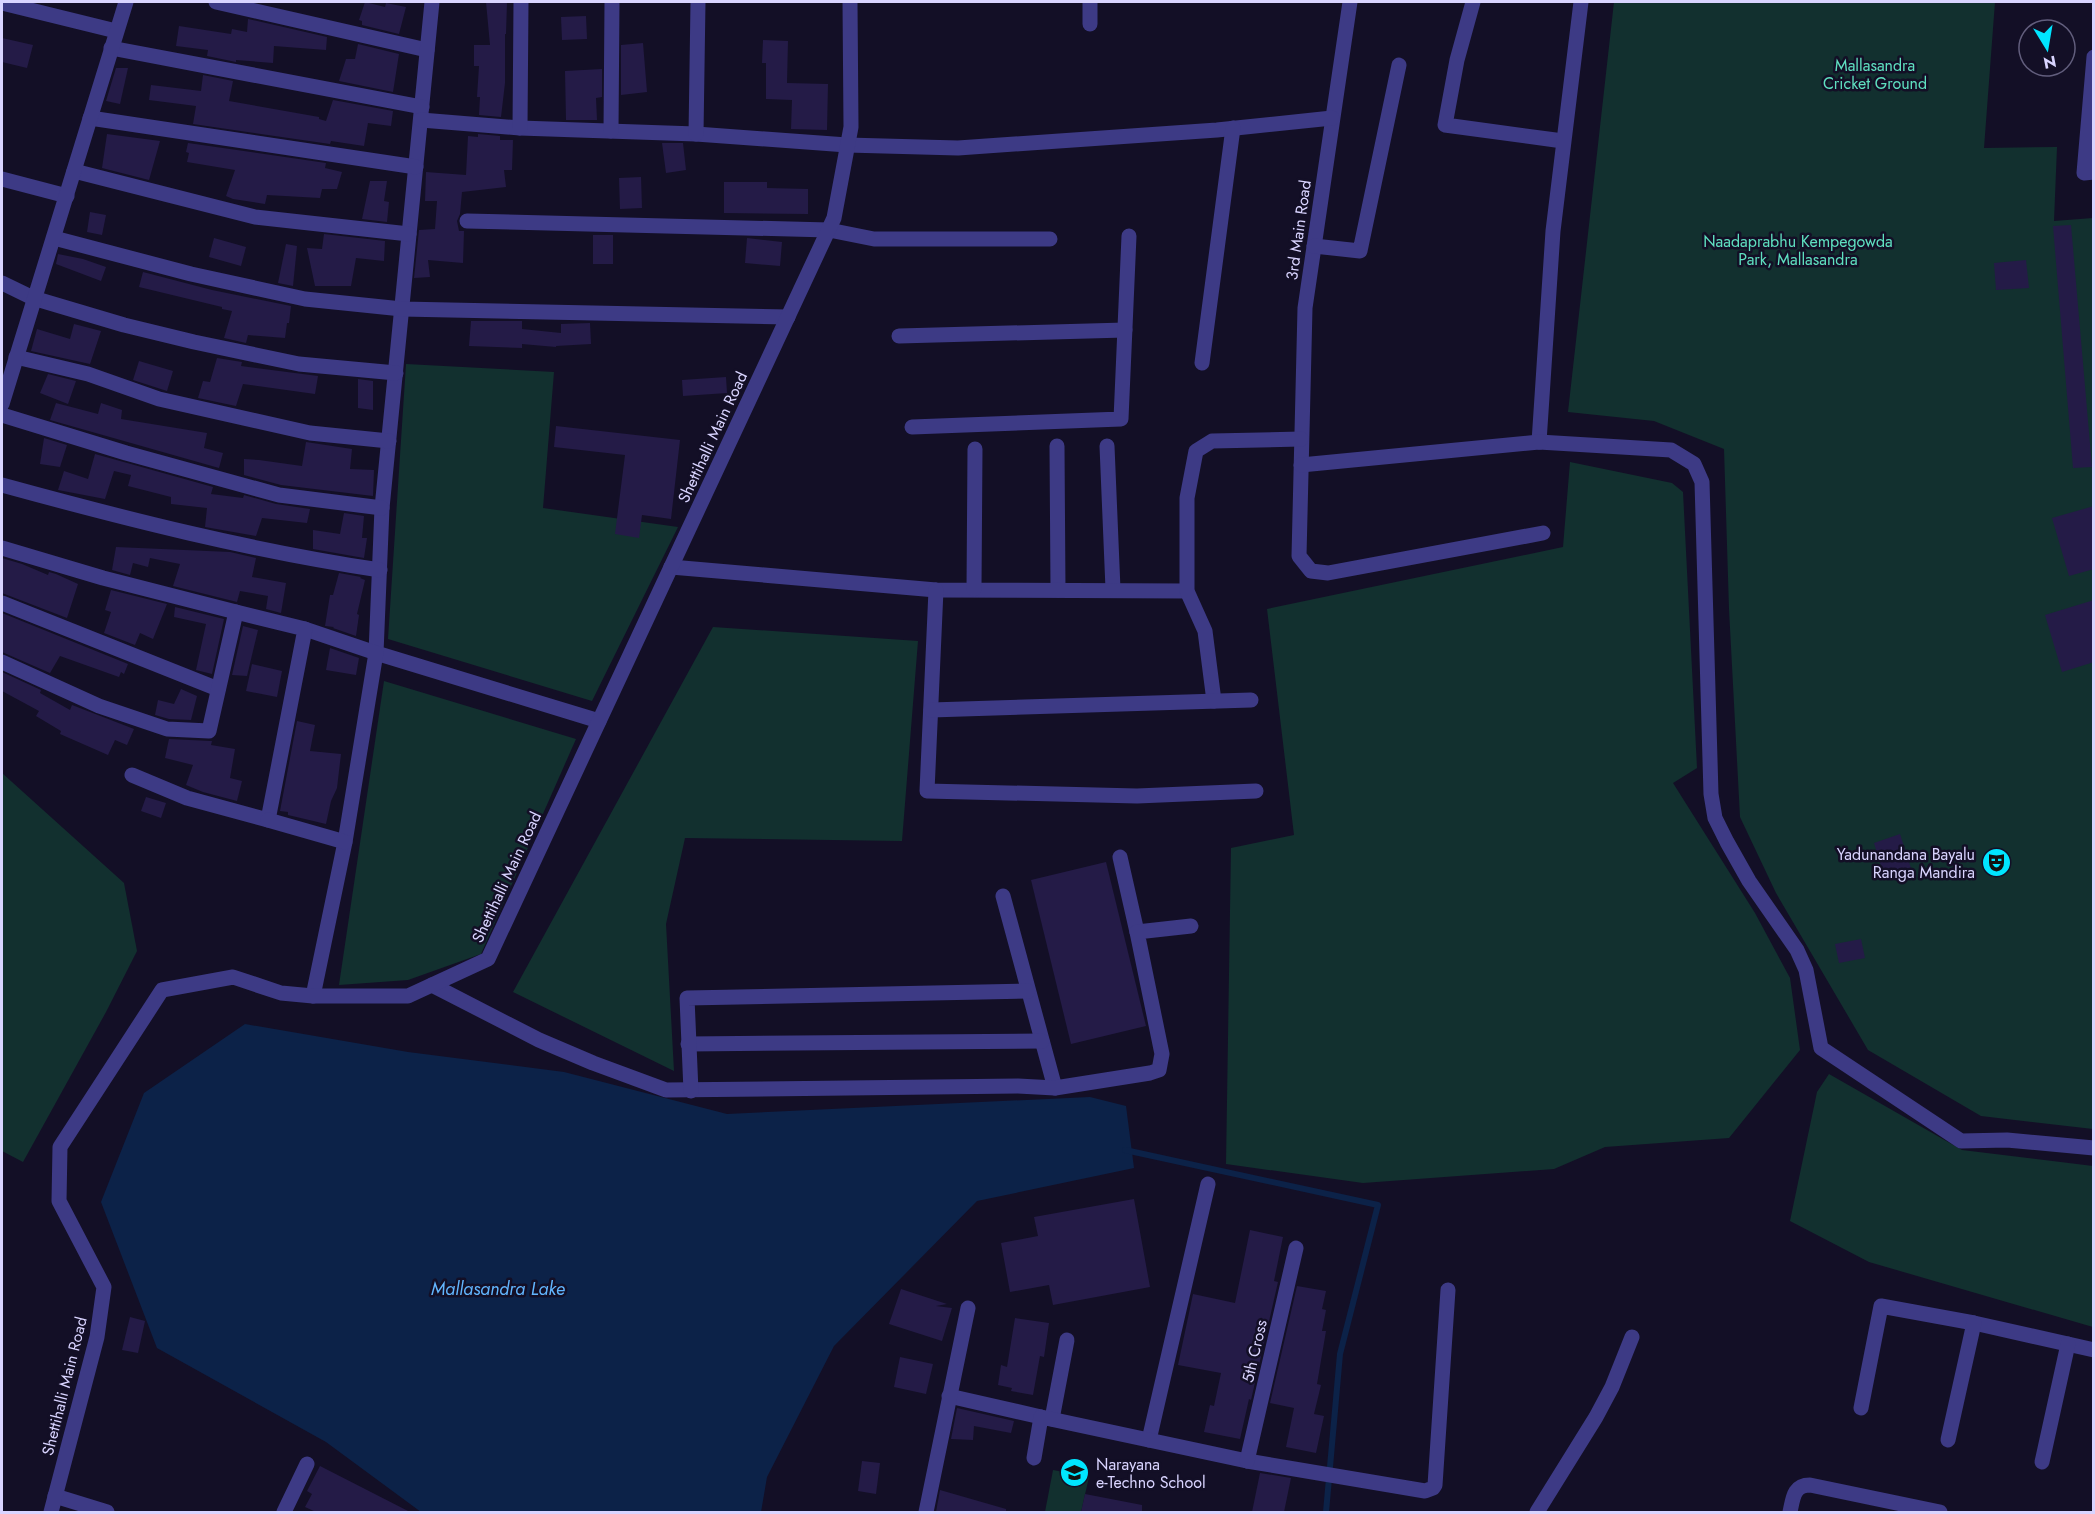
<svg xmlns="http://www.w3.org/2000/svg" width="2095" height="1514" viewBox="0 0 2095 1514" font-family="Jost,sans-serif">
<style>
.green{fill:#12302f}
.water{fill:#0c2248}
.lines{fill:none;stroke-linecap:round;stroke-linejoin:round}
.stream{stroke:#0c2248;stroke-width:6}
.building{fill:#241b47}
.minor{stroke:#3d3a85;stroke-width:15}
.labels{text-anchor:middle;stroke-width:5;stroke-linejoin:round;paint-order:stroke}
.park-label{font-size:16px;fill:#5fe0c0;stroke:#130f26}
.street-label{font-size:16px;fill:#d9d4ff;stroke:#130f26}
.poi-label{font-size:16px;fill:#d9d4ff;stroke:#130f26;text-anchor:end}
.water-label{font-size:18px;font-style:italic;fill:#62b6ff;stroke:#130f26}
</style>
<rect width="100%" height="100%" fill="#130f26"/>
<g class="green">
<polygon points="1614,2 1995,2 1984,148 2057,147 2054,221 2093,218 2093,1129 1981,1116 1868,1050 1776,893 1740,817 1729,609 1724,449 1654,421 1568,412"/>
<polygon points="406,364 554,372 543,508 678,527 592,701 388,639"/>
<polygon points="1570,462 1672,483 1683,492 1697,768 1673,783 1755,913 1790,978 1800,1050 1729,1138 1605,1147 1554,1169 1363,1183 1226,1164 1231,848 1294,835 1267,609 1563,547"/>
<polygon points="713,627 918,641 902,841 685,838 666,924 674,1071 513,992"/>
<polygon points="384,681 576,739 481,954 408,980 339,985"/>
<polygon points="2,773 124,883 137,951 106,1012 23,1162 2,1151"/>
<polygon points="1829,1074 1962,1150 2093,1166 2093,1327 1869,1262 1790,1221 1817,1092"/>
<polygon points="1053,1470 1089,1477 1081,1512 1045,1512"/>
</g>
<polygon class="water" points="245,1024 408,1052 564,1072 727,1114 1090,1097 1126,1106 1134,1168 977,1201 834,1346 767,1477 761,1512 421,1512 326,1442 157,1348 101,1202 144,1093"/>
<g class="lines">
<polyline class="stream" points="1125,1150 1378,1205 1340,1354 1326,1512"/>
</g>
<g class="building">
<polygon points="365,2 385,7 386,3 406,7 399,34 362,25 362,21 359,20"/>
<polygon points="486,2 507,2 506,34 505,34 505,83 501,117 479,115 480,97 477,97 479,66 474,66 474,45 490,45"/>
<polygon points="586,16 587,39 562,40 561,17"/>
<polygon points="248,19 327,37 326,50 274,46 273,63 236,60 236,62 207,56 208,50 176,46 179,26 231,34 232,29 247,32"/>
<polygon points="2,38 33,45 27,68 2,62"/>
<polygon points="763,40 788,41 787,83 828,84 827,130 791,129 792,100 766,99 766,63 762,63"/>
<polygon points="643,43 647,92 621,95 621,45"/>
<polygon points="358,44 399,54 393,92 339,81 346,59 355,59"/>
<polygon points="116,68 128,68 120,104 106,101"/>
<polygon points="602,69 602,97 596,98 597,120 566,120 565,71"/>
<polygon points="203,75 233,81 229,101 319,117 319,119 326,121 333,100 393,111 391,126 368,123 364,146 331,141 330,144 193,124 196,106 149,100 151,85 201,91"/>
<polygon points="107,134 160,141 149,180 102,168"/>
<polygon points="478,134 500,136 500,140 513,140 512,170 504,170 506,187 462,192 460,214 457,221 459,231 464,231 463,263 428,260 430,277 414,278 419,230 435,229 437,201 425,201 426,172 466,175 468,136 478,137"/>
<polygon points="188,143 326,163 325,168 342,172 337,189 322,189 320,198 267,195 265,204 233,199 226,196 235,170 187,162 189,153 186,152"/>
<polygon points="662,143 683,143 686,170 666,173"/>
<polygon points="641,177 642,208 620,209 619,178"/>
<polygon points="370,181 387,181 384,201 389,202 387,222 362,219"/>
<polygon points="724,182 767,182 767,188 808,189 808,214 724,213"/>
<polygon points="90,212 106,215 102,235 87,232"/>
<polygon points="2071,225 2092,467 2073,468 2053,226"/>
<polygon points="324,234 385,241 384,261 356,258 351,286 315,286 307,248 322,249"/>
<rect x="593" y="235" width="20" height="29"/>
<polygon points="214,238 246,247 241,266 209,257"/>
<polygon points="747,238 782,242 780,266 745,263"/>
<polygon points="286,244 297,246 293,286 278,283"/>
<polygon points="58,254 83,259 106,267 101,281 56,264"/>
<polygon points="2026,260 2029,288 1996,290 1994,263"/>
<polygon points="143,272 212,290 291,306 289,323 287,323 285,338 248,335 246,343 224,338 232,311 222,309 222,307 139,287"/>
<polygon points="471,321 522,321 522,329 561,333 561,324 590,323 591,344 556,346 556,347 522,344 522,348 469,346"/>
<polygon points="74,324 101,331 90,364 31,351 37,329 70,339"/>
<polygon points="217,358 242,362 241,366 318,376 315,394 243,384 236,406 198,398 203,381 210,382"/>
<polygon points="139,361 173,371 167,391 133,380"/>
<polygon points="48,374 76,381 68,404 40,393"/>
<polygon points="726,377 727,393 683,396 682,380"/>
<polygon points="358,379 373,381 373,410 358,408"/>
<polygon points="56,403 98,414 101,403 122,410 121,419 207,433 204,448 223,453 219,468 50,420"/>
<polygon points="556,426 680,440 671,519 642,515 639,538 615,534 625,455 554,447"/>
<polygon points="44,438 67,445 60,467 40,464"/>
<polygon points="306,442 352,449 350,469 374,470 373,496 281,485 244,475 244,459 259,460 302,466"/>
<polygon points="95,454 213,487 211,494 243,498 244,495 276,504 310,509 307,523 262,518 256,536 205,527 207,508 171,504 171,497 128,486 131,475 114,471 105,499 58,490 64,471 88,479"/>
<polygon points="2094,506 2094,569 2069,576 2052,518"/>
<polygon points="344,513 364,516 362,538 367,538 364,558 313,549 313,530 340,534"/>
<polygon points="116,547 230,552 256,558 252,577 286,583 281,613 266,609 268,596 240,591 237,602 173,586 180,564 150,558 148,567 133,563 130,575 112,570"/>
<polygon points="2,558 22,564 48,575 49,572 56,574 78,584 67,618 2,593"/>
<polygon points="339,573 361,577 360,578 365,580 357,614 359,615 356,636 333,628 334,627 325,626 330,595 333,595"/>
<polygon points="111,590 167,604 153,639 140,633 135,645 104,633 111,612 105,610"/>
<polygon points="2094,600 2094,662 2062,672 2045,615"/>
<polygon points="175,607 224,619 212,674 196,670 206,624 174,617"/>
<polygon points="2,613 128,664 124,674 121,672 119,677 60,656 50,673 2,652"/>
<polygon points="243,626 258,630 247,676 232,675"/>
<polygon points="330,648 359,658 356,675 326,670"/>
<polygon points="252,664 282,671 277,697 246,691"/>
<polygon points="2,672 41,690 40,693 70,710 72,705 134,729 127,745 115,740 108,755 60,734 61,731 36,716 39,711 2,691"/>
<polygon points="181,689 197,696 191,720 169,719 155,715 158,700 174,704"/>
<polygon points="297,721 315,725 310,751 341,754 337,788 331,801 326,824 288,815 288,812 280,811"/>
<polygon points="169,739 210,741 212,741 211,745 235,749 230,778 242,781 237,801 203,792 186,785 193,765 165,758"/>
<polygon points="146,797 166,803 161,818 141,811"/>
<polygon points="1900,834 1911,868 1884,876 1874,843"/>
<polygon points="1106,862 1146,1026 1071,1044 1031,880"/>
<polygon points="1861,939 1865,958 1839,963 1835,944"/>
<polygon points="1134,1199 1150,1287 1053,1305 1049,1285 1010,1292 1001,1243 1038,1236 1034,1217"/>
<polygon points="1250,1230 1283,1237 1274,1281 1278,1282 1251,1400 1249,1399 1240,1439 1204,1432 1210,1405 1214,1406 1221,1373 1178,1365 1193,1294 1235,1303"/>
<polygon points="1297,1286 1326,1291 1322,1309 1326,1310 1322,1331 1326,1331 1317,1384 1321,1385 1314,1414 1324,1416 1316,1453 1286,1447 1294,1408 1270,1403"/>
<polygon points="901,1289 947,1304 936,1306 952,1308 942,1341 889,1324"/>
<polygon points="130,1317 145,1321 138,1353 122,1350"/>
<polygon points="1015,1318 1049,1323 1044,1357 1040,1356 1033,1395 1011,1391 1012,1388 998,1385 1001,1365 1007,1367"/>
<polygon points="900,1357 933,1364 926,1394 894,1387"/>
<polygon points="957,1408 1014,1421 1011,1433 974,1426 973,1440 951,1439"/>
<polygon points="862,1461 880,1463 876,1494 858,1491"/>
<polygon points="320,1466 410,1512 316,1512 305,1507 312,1494 307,1491"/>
<polygon points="1260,1473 1291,1478 1284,1512 1252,1512"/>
<polygon points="940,1490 1006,1509 1006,1512 936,1512"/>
<polygon points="1085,1494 1142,1505 1142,1512 1081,1512"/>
</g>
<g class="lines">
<g class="minor">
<polyline points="216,2 427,50"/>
<polyline points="432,2 382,508 376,653 599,721"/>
<polyline points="1090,2 1090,24"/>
<polyline points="1350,2 1305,308 1299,556 1311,571 1328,573 1543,533"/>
<polyline points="1473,2 1457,60 1445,125 1563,141"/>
<polyline points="2,3 116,31"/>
<polyline points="111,48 422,107"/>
<polyline points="2094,57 2084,173 2094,172"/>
<polyline points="90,118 416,167"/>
<polyline points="421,120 520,128 696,134 847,145 958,148 1217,130 1332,118"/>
<polyline points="520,128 521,2"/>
<polyline points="611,131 612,2"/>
<polyline points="696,134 698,2"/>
<polyline points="74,171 255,217 409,234"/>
<polyline points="2,179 67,196"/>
<polyline points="467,221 829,230 874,239 1050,239"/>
<polyline points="54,238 191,274 305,299 402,309 788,317"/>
<polyline points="1314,246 1360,251 1399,65"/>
<polyline points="2,283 33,298 124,325 194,342 299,364 396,373"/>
<polyline points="899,336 1125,330"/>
<polyline points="16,357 88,374 159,399 310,433 389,441"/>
<polyline points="1202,363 1233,128"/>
<polyline points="2,404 126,2"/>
<polyline points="2,415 126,453 279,495 382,508"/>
<polyline points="912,427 1121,419 1129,236"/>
<polyline points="1539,442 1553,231 1581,2"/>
<polyline points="1057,446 1058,590"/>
<polyline points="1107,446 1113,589"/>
<polyline points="1301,465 1539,442 1671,450 1694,464 1702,482 1711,794 1715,818 1727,842 1749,881 1797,950 1806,970 1821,1048 1961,1141 2007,1140 2094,1148"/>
<path d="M2,485C126,519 252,551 380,570"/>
<polyline points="2,548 103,578 236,612"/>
<polyline points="671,567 936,590 1187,591"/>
<polyline points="974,589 975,449"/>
<polyline points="936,590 927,791 1137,796 1256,791"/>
<polyline points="2,603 218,689"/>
<polyline points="305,629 376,653 345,842 313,996"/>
<polyline points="2,662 99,706 167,729 209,731 236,612 305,629 268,820 187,798 132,775"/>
<polyline points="1214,701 1205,631 1187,591 1187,498 1196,451 1212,441 1301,439"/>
<polyline points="931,710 1251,700"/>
<polyline points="268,820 345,842"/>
<polyline points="1120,857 1137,932"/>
<polyline points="1003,896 1055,1088"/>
<polyline points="432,985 539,1040 593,1063 666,1090 1018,1086 1055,1088 1150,1073 1159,1070 1162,1054 1137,932 1191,926"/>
<polyline points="688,1044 1042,1041"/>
<polyline points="691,1091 687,998 1028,991"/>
<polyline points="949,1396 1041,1417"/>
<polyline points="1861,1408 1881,1306 1974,1323 2094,1350"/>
<polyline points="1052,1419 1067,1340"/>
<polyline points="1149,1440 1208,1184"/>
<polyline points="1948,1440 1974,1323"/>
<polyline points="1034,1458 1041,1417 1247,1461 1425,1491 1433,1488 1435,1485 1448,1290"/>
<polyline points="1247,1461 1296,1248"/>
<polyline points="2042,1462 2068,1344"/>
<polyline points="55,1496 107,1512"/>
<polyline points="51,1512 97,1337 104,1287 59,1201 60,1147 162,990 233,977 281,993 313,996 408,996 488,959 834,218 851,127 850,2"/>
<polyline points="284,1512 307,1464"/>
<polyline points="926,1512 968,1308"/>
<polyline points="1537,1512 1596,1417 1612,1387 1632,1337"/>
<path d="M1790,1512C1793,1499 1793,1485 1810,1485L1940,1512"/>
</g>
</g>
<defs>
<symbol id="theatre-disc" viewBox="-11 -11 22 22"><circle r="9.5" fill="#00e5ff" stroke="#130f26"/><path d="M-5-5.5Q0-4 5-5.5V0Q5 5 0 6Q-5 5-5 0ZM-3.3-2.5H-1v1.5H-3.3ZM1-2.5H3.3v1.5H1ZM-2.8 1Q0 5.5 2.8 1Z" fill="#111"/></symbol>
<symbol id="school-disc" viewBox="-11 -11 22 22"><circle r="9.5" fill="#00e5ff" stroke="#130f26"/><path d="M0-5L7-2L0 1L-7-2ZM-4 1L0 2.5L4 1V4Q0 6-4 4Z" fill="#111"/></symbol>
</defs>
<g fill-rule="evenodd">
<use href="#theatre-disc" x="1980" y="846" width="33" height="33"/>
<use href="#school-disc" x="1058" y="1456" width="33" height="33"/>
</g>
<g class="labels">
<g class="park-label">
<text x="1875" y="71">Mallasandra<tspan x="1875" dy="18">Cricket Ground</tspan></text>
<text x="1798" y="247">Naadaprabhu Kempegowda<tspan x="1798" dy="18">Park, Mallasandra</tspan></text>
</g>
<g class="street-label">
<text transform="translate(1298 230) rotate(-82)" y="6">3rd Main Road</text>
<text transform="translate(712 437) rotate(-65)" y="6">Shettihalli Main Road</text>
<text transform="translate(506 877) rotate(-65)" y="6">Shettihalli Main Road</text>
<text transform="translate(1254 1351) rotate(-77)" y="6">5th Cross</text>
<text transform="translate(64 1386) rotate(-76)" y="6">Shettihalli Main Road</text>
</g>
<g class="poi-label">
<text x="1975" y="860">Yadunandana Bayalu<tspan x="1975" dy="18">Ranga Mandira</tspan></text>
<text x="1096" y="1470" text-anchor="start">Narayana<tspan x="1096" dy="18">e-Techno School</tspan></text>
</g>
<g class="water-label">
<text x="498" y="1295">Mallasandra Lake</text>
</g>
</g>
<rect width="2095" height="1514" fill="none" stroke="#d9d4ff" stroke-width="6"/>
<g transform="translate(2047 48) rotate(169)"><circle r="28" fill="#130f26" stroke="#625e7d" stroke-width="1.5"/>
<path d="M0-4.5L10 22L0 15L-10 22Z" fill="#00e5ff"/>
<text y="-9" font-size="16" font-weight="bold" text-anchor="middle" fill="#d9d4ff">N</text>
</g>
</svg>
